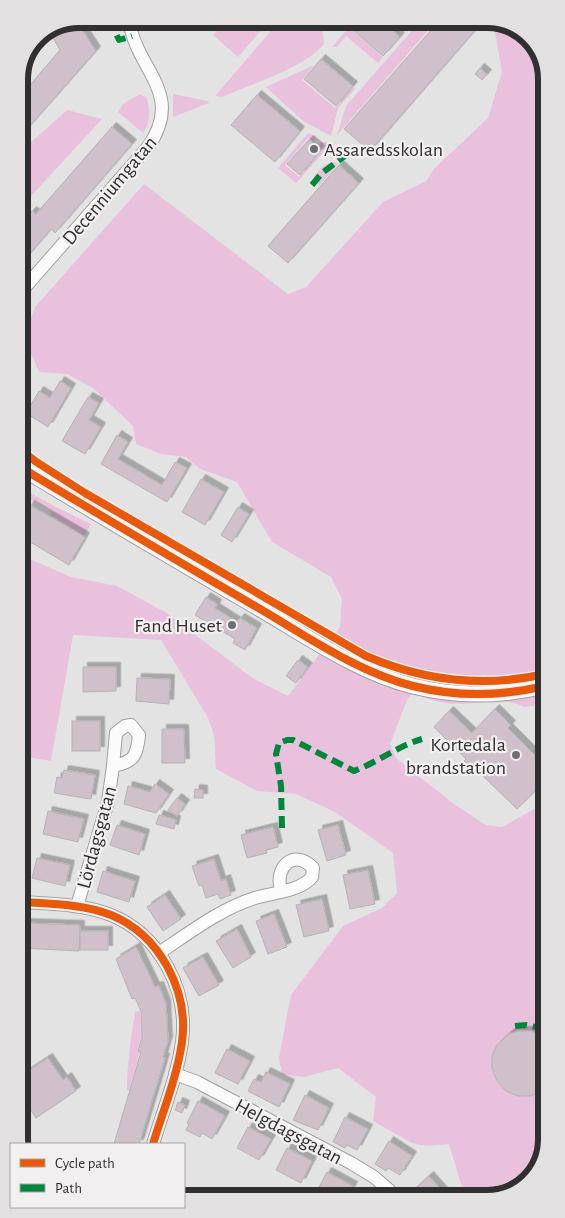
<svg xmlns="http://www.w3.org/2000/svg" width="565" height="1218" viewBox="0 0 565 1218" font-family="'Alegreya Sans',sans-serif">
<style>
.green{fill:#e9c1dd}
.building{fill:#cfc0cb;stroke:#b4b3b4;filter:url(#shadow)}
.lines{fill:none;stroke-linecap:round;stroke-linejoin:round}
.minor-casing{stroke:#a1a0a1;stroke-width:14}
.tertiary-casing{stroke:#a1a0a1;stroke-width:17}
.minor{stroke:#fbfbfb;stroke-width:12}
.tertiary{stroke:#fbfbfb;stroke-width:15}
.quiet{stroke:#00873e;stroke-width:6;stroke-dasharray:12 6;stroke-linecap:butt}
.cycleway-casing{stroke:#f2eff1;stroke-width:11}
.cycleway{stroke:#e8590c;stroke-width:8}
.poi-dot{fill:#706f70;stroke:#f2eff1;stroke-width:2}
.labels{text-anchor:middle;stroke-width:4.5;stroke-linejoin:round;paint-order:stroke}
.poi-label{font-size:20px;fill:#313031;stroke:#f2eff1;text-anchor:end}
.street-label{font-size:20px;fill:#313031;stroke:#f2eff1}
.rim{fill:none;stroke:#313031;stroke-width:6}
</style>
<defs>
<filter id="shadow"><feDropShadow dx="4.5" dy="-4.5" stdDeviation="0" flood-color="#0004"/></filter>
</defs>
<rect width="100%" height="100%" fill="#e4e3e4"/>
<g class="green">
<polygon points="226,19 271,19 238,57 213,35"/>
<path d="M281,19H321L324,44C303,69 253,83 222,97L215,96Z"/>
<polygon points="356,19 358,19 350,28 383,57 378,63 346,36 337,47 332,47"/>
<polygon points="422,19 438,19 337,135 346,106"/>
<path d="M493,20L523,31L543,59L545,704L524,707C507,695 469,707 446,703C435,702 423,696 412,693L407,700L390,744L396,758L454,804L486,825L502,827L545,803L546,1140L536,1173L506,1196H474L462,1187L449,1144L426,1146L412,1143L373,1121L376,1097L338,1068L304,1077L282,1074L279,1058L291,995L343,926L382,908L397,893L393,853L335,812L296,794L257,791L216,769L214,735L208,718L161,640L73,635L51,761L21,756L20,542L23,544L25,557L71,577L117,586L165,612L254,679L288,696L340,627L342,599L331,577L272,542L237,482L200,469L186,457L161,454L136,444L133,426L93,388L67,374L39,372L24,338L35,307L144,184L288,294L306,287L383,202L426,181L434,169L488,118L502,72Z"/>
<polygon points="314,65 302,80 335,108 354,87 355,89 338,108 331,136 303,121 266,87"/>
<path d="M140,94L146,97C151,109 151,122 143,133L118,112L124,103Z"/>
<polygon points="173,94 208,101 209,103 173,117"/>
<polygon points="67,110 102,119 19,209 19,153"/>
<polygon points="308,133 316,136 314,142 308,138 285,165 299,177 323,150 318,146 321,142 326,142 328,147 296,183 278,168"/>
<polygon points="334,162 338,164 319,186 314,176 324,165"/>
<polygon points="27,491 56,507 91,524 84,536 51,515 50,510 24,496"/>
<path d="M140,1011L141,1037L137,1051L140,1052L129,1091L127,1090C127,1064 131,1038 135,1012Z"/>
</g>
<g class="building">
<polygon points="359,19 380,19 400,37 383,56 351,28"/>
<polygon points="441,19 466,19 477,28 370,151 344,129"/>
<polygon points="76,20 96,51 19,138 19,98 60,50 49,31"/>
<polygon points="321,59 353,86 336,106 304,79"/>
<polygon points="480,68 487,74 482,80 475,74"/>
<polygon points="257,95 300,131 275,162 231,125"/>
<polygon points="112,127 132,144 55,233 51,229 19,266 19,226 32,211 36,214"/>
<polygon points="309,140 321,150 300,175 287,164"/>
<polygon points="339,165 359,183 288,263 268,246"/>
<polygon points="60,381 71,388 48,427 26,413 39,391 50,398"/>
<polygon points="88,397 99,403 89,420 101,427 85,454 62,441"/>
<polygon points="117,435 128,442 118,459 162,485 175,462 187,468 167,502 101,464"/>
<polygon points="201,479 224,492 205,525 182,512"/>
<polygon points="30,505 85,537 69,565 20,536 20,521"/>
<polygon points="238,507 249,514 232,542 221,535"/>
<polygon points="206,597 217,604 215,608 237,622 240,618 257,628 245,650 233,643 235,639 195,615"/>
<polygon points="298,660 308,667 296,683 286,676"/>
<polygon points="83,667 116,667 116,691 83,692"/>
<polygon points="137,678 170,679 169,704 136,701"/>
<polygon points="495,709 511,725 508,728 545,765 545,781 517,809 480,773 478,775 464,761 466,759 434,727 449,711 472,733"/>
<rect x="72" y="721" width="28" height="30"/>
<polygon points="162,729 184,729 185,763 162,763"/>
<polygon points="64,770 95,775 91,799 54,793 57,777 62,778"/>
<polygon points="155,784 169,794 156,813 124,804 128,786 150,792"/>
<polygon points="195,789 203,790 203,798 194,798"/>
<polygon points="177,798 185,804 177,816 168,810"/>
<polygon points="48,811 84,819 78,842 43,834"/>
<polygon points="159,815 176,820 174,829 156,824"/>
<polygon points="117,825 145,834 139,855 110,845"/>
<polygon points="338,825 346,855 327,861 318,830"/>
<polygon points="273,827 278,847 266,850 267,853 247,858 241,835"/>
<polygon points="37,858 70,865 65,886 32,878"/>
<polygon points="214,859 221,881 226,879 231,895 220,899 218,894 206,898 202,885 199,886 192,866"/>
<polygon points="368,870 375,904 350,909 343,875"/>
<polygon points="103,871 135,881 129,902 97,892"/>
<polygon points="165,895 181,919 163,931 147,907"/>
<polygon points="322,899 329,931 304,937 296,905"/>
<polygon points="274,914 287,947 268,954 256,921"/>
<polygon points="21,923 80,925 79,951 21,948"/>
<polygon points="237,929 251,957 233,968 216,941"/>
<rect x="80" y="931" width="28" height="19"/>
<polygon points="136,947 155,987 159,986 166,1004 168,1041 163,1057 165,1058 139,1144 114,1144 141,1052 138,1051 142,1037 141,1011 135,998 132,999 116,959"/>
<polygon points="203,957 219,985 199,996 183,968"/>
<polygon points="519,1031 531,1031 546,1038 546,1088 531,1096 518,1096 506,1091 497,1081 492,1069 492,1056 497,1045 509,1034"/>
<polygon points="227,1049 250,1061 238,1084 215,1073"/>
<polygon points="48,1058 63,1080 67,1077 76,1091 36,1118 25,1101 28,1099 22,1090 22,1075"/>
<polygon points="266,1072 290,1084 279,1107 248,1091 254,1079 261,1082"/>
<polygon points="305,1095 329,1108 318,1130 293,1120"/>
<polygon points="198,1101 225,1116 212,1139 202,1133 200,1137 186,1130 189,1124 187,1123"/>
<polygon points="178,1102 185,1105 182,1113 175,1110"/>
<polygon points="345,1117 368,1129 357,1150 347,1145 345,1148 333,1142"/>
<polygon points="248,1127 271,1139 259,1160 237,1148"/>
<polygon points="389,1141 412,1156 400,1175 388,1168 386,1171 375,1164"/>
<polygon points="287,1148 312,1161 301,1183 276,1170"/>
<polygon points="327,1172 353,1186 347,1197 328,1197 317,1191"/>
<polygon points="429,1176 446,1195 445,1196 417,1197 412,1192"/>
</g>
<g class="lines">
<defs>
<g id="minor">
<path d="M19,294L148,147C186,92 135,70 129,19"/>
<path d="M21,902C51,904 83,904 111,915C160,935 189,991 182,1042C177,1077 163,1111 153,1144"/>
<path d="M77,906L108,802L113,766C134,762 137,756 139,735L131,725L125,726L116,733L113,766"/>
<path d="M159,953C189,933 220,909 255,898C272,893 301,891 312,877L313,868C294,848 274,867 281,890"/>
<polyline points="175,1074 197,1082 351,1163 374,1177 397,1197"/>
</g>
<path id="tertiary" d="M20,467C98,514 176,560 255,606C305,635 357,672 413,686C456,697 502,696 545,686"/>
</defs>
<use href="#minor" class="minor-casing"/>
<use href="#tertiary" class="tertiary-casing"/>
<use href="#minor" class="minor"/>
<use href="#tertiary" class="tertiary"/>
<g class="quiet">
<polyline points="109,19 119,40 132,36"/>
<polyline points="312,185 322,173 346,155"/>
<path d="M282,828L281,786L276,754L279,743L287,740H293L354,771C378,762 398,746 422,739"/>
<polyline points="515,1026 526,1025 546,1029"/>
</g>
<defs>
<g id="cycleway">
<path d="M20,449L35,461L85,493L366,656C424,681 483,688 545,674"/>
<path d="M20,467C98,514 176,560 255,606C305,635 357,672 413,686C456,697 502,696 545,686"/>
<path d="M21,902C51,904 83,904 111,915C160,935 189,991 182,1042C177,1077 163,1111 153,1144"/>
</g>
</defs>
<use href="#cycleway" class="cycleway-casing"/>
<use href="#cycleway" class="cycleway"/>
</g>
<g class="poi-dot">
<circle cx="314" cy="149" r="5"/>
<circle cx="232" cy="625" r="5"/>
<circle cx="516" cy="755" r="5"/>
</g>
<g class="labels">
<g class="poi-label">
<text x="324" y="156" text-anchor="start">Assaredsskolan</text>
<text x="222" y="632">Fand Huset</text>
<text x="506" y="751">Kortedala<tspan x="506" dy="23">brandstation</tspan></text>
</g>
<g class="street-label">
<text transform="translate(109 190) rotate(-50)" y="7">Decenniumgatan</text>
<text transform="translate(96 837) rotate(-75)" y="7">Lördagsgatan</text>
<text transform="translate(289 1131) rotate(28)" y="7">Helgdagsgatan</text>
</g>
</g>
<path d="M0 0H565V1218H0ZM79 28H487A51 51 0 0 1 538 79V1139A51 51 0 0 1 487 1190H79A51 51 0 0 1 28 1139V79A51 51 0 0 1 79 28Z" fill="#e3e0e2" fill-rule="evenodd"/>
<path class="rim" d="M79 28H487A51 51 0 0 1 538 79V1139A51 51 0 0 1 487 1190H79A51 51 0 0 1 28 1139V79A51 51 0 0 1 79 28Z"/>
<rect x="10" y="1143" width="175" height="65" fill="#f2eff1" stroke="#a5a3a4"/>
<rect x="20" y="1159" width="25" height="8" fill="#e8590c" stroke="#a5a3a4"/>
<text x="55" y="1168" font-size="15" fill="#313031">Cycle path</text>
<rect x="20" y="1184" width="25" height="8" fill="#00873e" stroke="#a5a3a4"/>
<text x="55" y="1193" font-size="15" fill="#313031">Path</text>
</svg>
